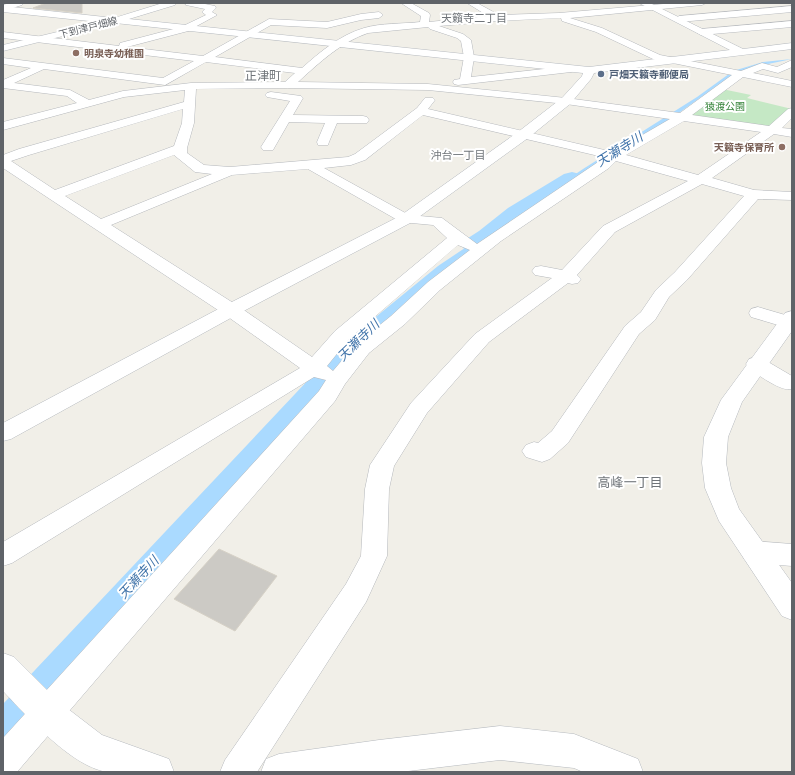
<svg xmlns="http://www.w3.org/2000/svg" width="795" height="775" viewBox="0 0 795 775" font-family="'Archivo Narrow','Noto Sans JP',sans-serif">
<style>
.green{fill:#c5e8c5}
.water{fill:#aadaff}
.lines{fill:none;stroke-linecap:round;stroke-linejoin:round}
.river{fill:#aadaff;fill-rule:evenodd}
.building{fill:#cccac5;stroke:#d6d1c6}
.street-casing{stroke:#b5b8bc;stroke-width:1}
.secondary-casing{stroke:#b6babf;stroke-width:1}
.street{fill:#fff;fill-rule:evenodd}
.secondary{fill:#fff;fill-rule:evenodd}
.education-dot{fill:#8d6e63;stroke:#fff;stroke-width:1.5}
.service-dot{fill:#5c6f8a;stroke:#fff;stroke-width:1.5}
.labels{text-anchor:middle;stroke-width:4;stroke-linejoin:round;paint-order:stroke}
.far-street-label{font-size:10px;fill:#5f6368;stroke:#fff}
.far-education-label{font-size:10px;font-weight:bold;fill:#785e54;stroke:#fff;text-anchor:start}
.far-service-label{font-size:10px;font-weight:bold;fill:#4e5e75;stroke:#fff;text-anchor:start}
.far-park-label{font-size:10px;fill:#348238;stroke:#fff}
.far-neighbourhood-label{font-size:11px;fill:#70757a;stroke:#fff}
.far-quarter-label{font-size:12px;fill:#70757a;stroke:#fff}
.water-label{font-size:13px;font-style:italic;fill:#4174aa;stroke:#fff}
.neighbourhood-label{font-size:13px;fill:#70757a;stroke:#fff}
</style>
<rect width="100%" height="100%" fill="#f1efe8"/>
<polygon class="green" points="722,89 751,95 747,98 792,109 770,129 684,117"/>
<polygon class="water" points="792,59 758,66 731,76 401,310 3,746 3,704 327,360 372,320 438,266 583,169 697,97 733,71 763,62"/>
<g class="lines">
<polygon class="river" points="572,172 580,174 583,179 580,184 524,218 497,241 483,250 474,253 465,250 461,245 465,240 479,231 508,208 564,174"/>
</g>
<g class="building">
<polygon points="46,3 82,3 82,13 33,8"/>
<polygon points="219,549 277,576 235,631 174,599"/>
</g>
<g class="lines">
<defs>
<g id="street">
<polygon points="10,3 23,3 22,5 3,11 3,5"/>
<path d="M185,3H200L215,6L216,8L212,12L217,15L193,28L192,30L127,47L203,56L269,19L327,22L361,14L379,12L383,15L379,18L361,20L327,28L271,25L215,57L302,68C320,52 340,35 364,28C381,23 402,24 420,22L421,16L401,3H411L429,13L430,15L429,22L488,16L467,3H477L499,15L559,13L675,3H706L702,5L570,18L602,28L660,55L741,71L762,63L777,67L792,60V67L778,73L763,69L753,73L792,81V87L743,77L692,115L769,126L788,109L792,108V118L782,128L792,129V137L774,134L712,178L754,190L792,192V200L758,199L687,280L669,297L655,320L639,334L568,443L550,459L542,462L526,457L522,451L526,445L534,442L538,443L552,431L625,326L641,312L656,290L675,272L744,196L702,184L615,232L577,275L581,279L578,283L572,284L568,283L489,342L427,413L394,466L389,489L387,556L366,602L257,772H220L225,760L346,584L361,556L365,489L370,465L374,459L411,403L475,334L552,278L535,275L532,271L535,267L541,266L562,270L603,226L688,181L616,161L609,168L501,241L440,290L405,324L369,353L345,384L335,401L17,772H3V738L319,391L326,380L314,377L12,563L3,566V542L300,368L224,314L3,168V155L19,149L184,102L185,90L124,97L3,130V122L77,103L67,96L3,88V80L31,68L3,64V58L163,78L194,61L3,38V32L119,46L120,43L181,27L206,15L202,12L205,9L186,5ZM561,18L562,21L596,32L653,59L732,75L680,113L566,98L428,84L298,82C319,63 341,42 368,33L428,27L430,29L457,38L461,41L464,57L460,79L454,80L453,82L454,84L458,85L571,72L575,71L576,69L575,67L571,66L471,77L474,57L471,40L463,34L439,26L497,21ZM206,62L295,73L285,82L191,83L123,91L89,100L70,90L14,83L44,69L165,85ZM288,88L428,90L566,104L670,119L613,152L428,109L435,100L433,98H425L417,108L355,154L348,157L230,167L204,165L187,153V148L194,123L196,89ZM183,109L182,123L174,146L55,190L11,161L29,155ZM423,115L603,157L604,158L477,244L442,218L409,215L324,168L351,165L365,160ZM684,121L761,132L698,175L626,155ZM174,155L195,172L212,174L101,219L65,196ZM308,169L401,222L433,225L447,238L335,331L312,357L238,306L111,225L232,175ZM458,245L470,250L428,282L391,316L355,345L333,371L327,366L349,339Z"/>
<polygon points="792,6 792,12 679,22 675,19 679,16"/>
<polygon points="792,21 792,27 701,35 696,32 701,29"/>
<polygon points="271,92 301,96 303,98 293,115 363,116 367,117 369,120 367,123 337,123 329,142 328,145 318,145 317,142 325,123 289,122 273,150 263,150 261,147 290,101 267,97 265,95 267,93"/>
<polygon points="758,307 792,317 792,327 788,328 751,317 749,313 751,309"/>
<path d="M756,357L763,359L792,376V389C781,392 759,375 749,369L746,364L749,359Z"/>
<polygon points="754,541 792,544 792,566 754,563 745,560 741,552 745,544"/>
</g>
<g id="secondary">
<polygon points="163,3 176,3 175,5 129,19 589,67 730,50 639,3 650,3 743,49 792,43 792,49 594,73 591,79 570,104 528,138 412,222 238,314 11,439 3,441 3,423 224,306 400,216 518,132 562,98 582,76 583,73 115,23 3,51 3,45 99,22 3,12 3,6 114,18"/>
<polygon points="792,311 792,331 742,402 728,437 726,463 731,488 739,509 792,583 792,620 782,616 719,521 705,488 702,463 704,437 721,400 785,313"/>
<path d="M3,653L14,657L59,702L102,735L169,759L174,772C152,772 130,774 109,772C73,769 27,716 3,691Z"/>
<polygon points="500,726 574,734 638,759 643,772 583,772 574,768 500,760 400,772 261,772 266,759 279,754 379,740"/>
</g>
</defs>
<use href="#street" class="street-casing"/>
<use href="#secondary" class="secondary-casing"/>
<use href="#street" class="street"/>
<use href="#secondary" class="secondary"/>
</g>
<g class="education-dot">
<circle cx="76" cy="53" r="4"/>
<circle cx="782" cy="147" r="4"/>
</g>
<circle class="service-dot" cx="601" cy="74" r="4"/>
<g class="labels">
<g class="far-street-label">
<text transform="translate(88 27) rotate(-14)" y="4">下到津戸畑線</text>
</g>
<g class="far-education-label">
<text x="84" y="57">明泉寺幼稚園</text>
<text x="774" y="151" text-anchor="end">天籟寺保育所</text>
</g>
<g class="far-service-label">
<text x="609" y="78">戸畑天籟寺郵便局</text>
</g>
<g class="far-park-label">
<text x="725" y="110">猿渡公園</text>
</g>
<g class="far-neighbourhood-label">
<text x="474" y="22">天籟寺二丁目</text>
<text x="458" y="159">沖台一丁目</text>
</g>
<g class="far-quarter-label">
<text x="263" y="80">正津町</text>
</g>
<g class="water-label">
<text transform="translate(619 149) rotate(-32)" y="5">天瀬寺川</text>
<text transform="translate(358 340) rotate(-44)" y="5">天瀬寺川</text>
<text transform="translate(138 577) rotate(-47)" y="5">天瀬寺川</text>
</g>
<g class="neighbourhood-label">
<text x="630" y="487">高峰一丁目</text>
</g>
</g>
<rect width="795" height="775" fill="none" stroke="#5f6368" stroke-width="8"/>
</svg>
